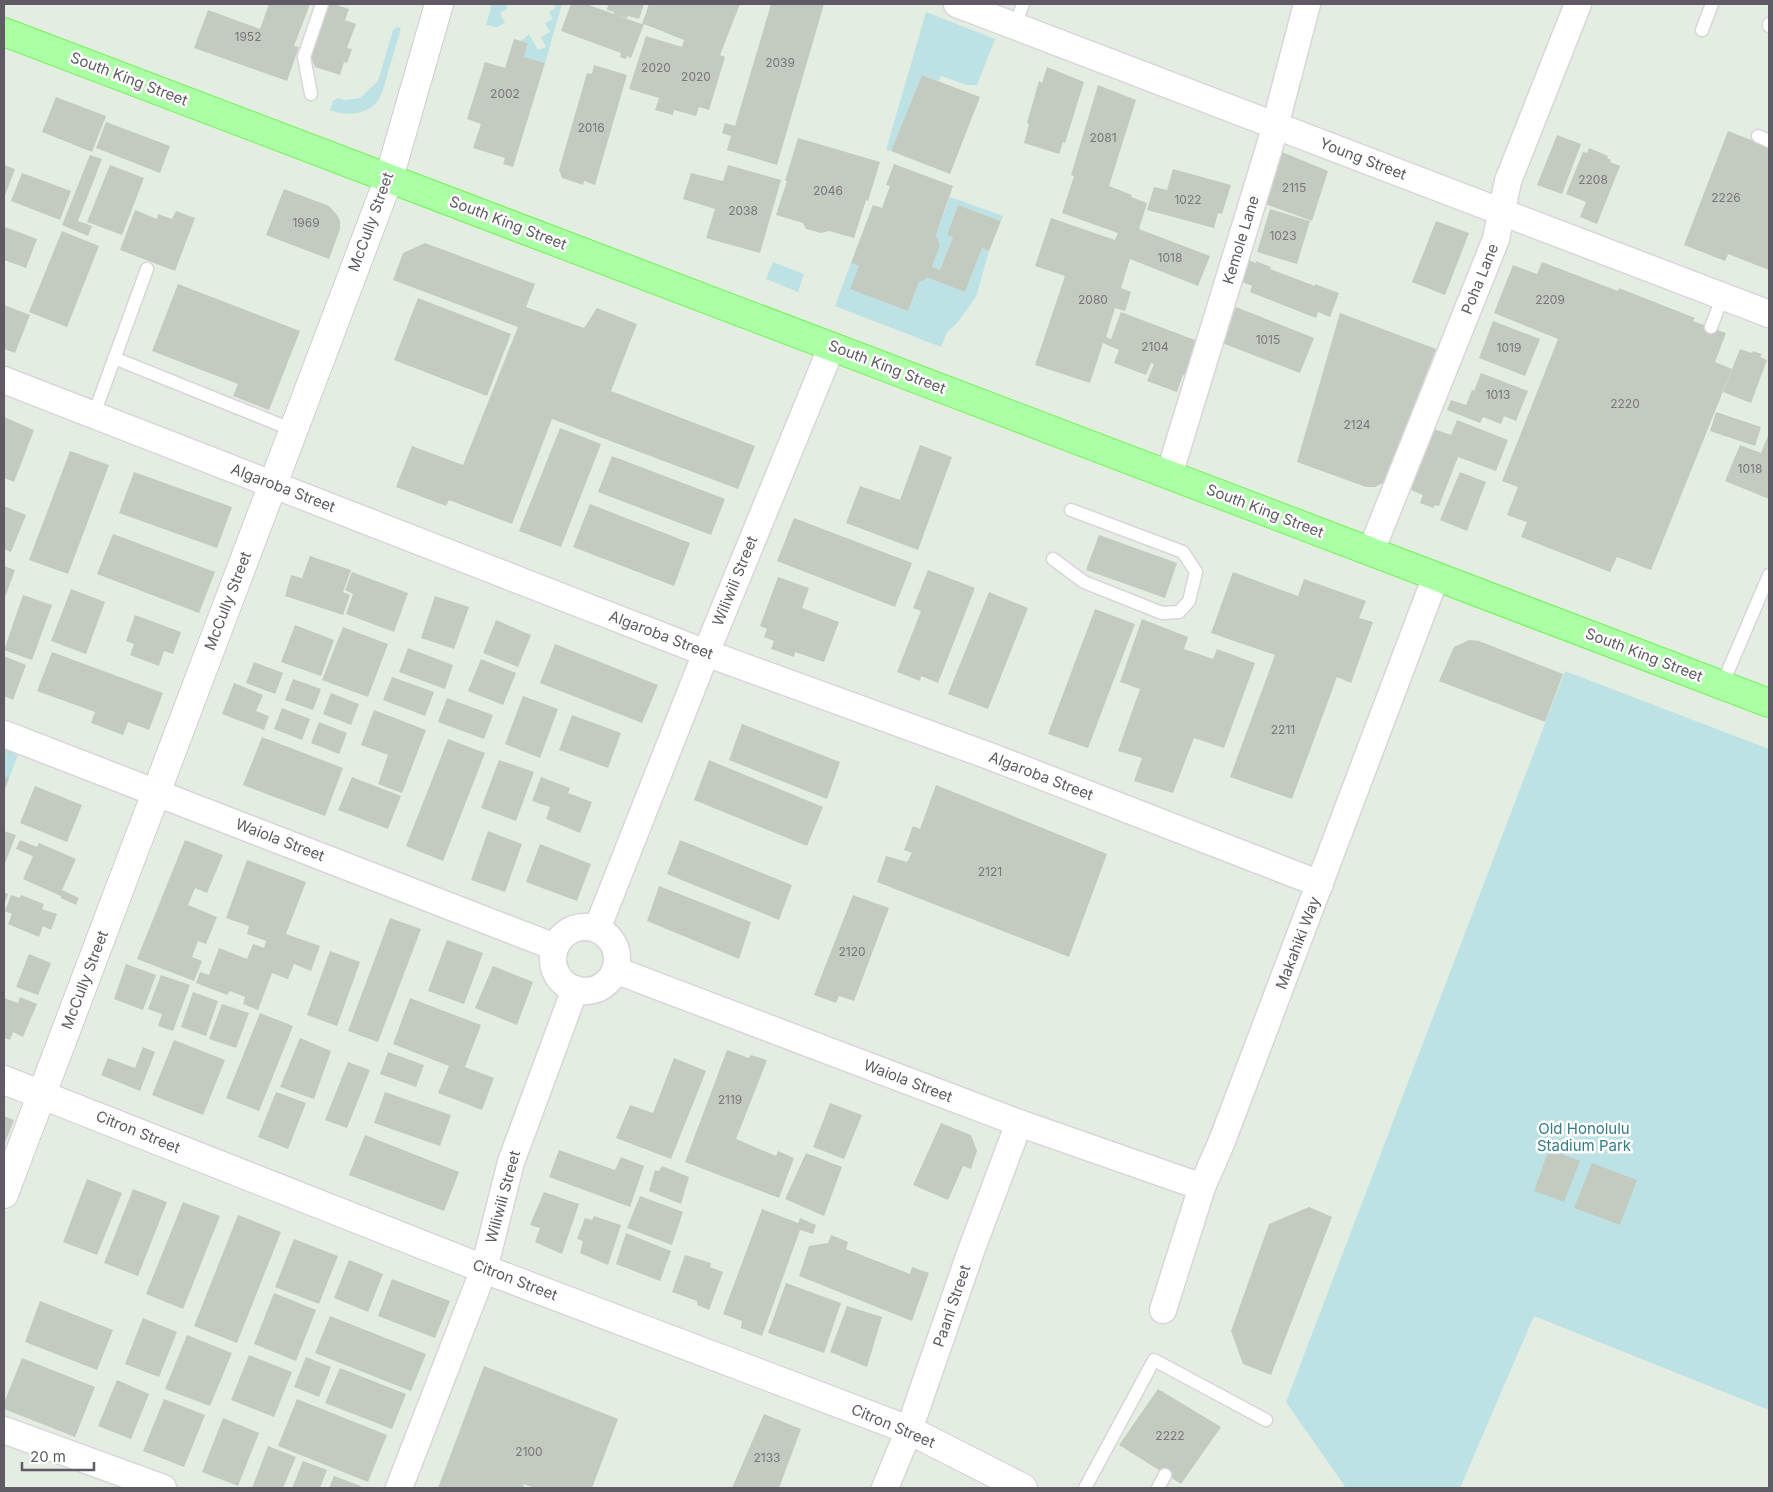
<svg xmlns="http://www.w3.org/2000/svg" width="1773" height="1492" viewBox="0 0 1773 1492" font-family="Inter,sans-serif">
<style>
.green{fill:#bde2e5}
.building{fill:#c3cbc0}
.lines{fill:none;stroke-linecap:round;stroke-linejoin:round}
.lane-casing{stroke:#dad4db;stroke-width:15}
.street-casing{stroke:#dad4db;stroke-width:29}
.secondary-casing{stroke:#d3ccd5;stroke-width:30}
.primary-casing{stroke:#73f255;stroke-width:30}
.lane{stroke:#fff;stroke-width:12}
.street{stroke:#fff;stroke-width:26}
.secondary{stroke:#fff;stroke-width:28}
.primary{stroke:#abffa4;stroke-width:28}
.labels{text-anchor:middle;stroke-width:5;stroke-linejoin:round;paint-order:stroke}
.number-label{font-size:12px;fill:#78767a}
.street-label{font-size:15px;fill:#5f5a63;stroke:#fff}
.park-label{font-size:15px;fill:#347c87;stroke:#fff}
</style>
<rect width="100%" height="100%" fill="#e3ede1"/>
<g class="green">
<polygon points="492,4 505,4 508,8 500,13 505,23 497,27 486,25"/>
<polygon points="554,4 562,4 545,63 524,57 528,43 521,41 529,34 538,50 546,47 541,37 550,32 545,23 553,19 549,12 556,8"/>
<polygon points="926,12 995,39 977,85 967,85 941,76 939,81 922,75 891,151 886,150"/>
<path d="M397,27L401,28C397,42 393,55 389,69C386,79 384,90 379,99C368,115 347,117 330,110L333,101L338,98L345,100L360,98L378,81L393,30Z"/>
<polygon points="950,197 1003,216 1001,221 958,205 947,235 953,237 940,270 932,267 940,245 936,235"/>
<polygon points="982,248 989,251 976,297 957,323 947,332 941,347 835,306 851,263 859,266 851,289 908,311 919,282 928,278 965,292"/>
<polygon points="773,262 804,274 798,292 766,279"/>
<polygon points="1565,671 1769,749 1769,1410 1534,1316 1460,1488 1346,1488 1286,1402"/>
<polygon points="4,747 19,752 4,792"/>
</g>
<g class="building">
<polygon points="269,4 310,4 294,46 299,47 287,81 194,48 208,10 260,29"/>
<polygon points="328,4 334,4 349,9 345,20 356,24 347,48 352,49 347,63 344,62 340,75 315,67 310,55"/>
<polygon points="571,4 586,4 614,14 614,12 607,10 608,5 605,4 644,4 639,19 628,16 627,18 619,16 642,24 649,4 740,4 720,55 725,57 709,110 699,107 696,116 674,110 673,115 655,110 659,98 629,89 646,36 682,47 684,40 644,24 631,58 627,56 626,59 620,57 621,53 561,31"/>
<polygon points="771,4 824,4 777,165 727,150 731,136 722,133 725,123 735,126"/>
<polygon points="514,39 528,43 524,57 545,63 513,167 503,164 505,158 473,148 481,124 467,119 485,62 505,68"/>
<polygon points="594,65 627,75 595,185 584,181 583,185 562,178 559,170 587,73 592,74"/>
<polygon points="1047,67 1084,82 1065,143 1063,142 1059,154 1024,143 1029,124 1027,123 1039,81 1042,83"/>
<polygon points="922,75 980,97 950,174 891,151"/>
<polygon points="1098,85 1136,100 1109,186 1132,195 1131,197 1147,203 1139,229 1210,256 1198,286 1130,259 1121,288 1131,292 1125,311 1115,308 1106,337 1111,339 1121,312 1200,342 1189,377 1183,375 1177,392 1147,381 1154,364 1151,363 1146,375 1114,363 1119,350 1103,343 1090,383 1035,365 1065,276 1035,266 1051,218 1115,240 1118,233 1062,213 1074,176 1071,175"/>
<polygon points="56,97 106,116 92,152 42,132"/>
<polygon points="106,122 170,146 160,173 96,148"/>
<polygon points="1728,131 1769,147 1768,152 1769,152 1769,270 1728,254 1725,261 1684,245"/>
<polygon points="1557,135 1581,144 1562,194 1537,185"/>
<polygon points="798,138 880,162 868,201 866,200 854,238 829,231 821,233 806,229 803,223 776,215 787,181 785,181"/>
<polygon points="1589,148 1608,156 1607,158 1611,160 1610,162 1620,166 1597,224 1580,217 1586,202 1566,194 1583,152 1587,153"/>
<polygon points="1277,150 1328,171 1312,221 1260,202"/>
<polygon points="90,155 102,159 78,221 92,226 88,236 62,225"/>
<polygon points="894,164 953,186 936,235 940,245 932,267 940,270 953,237 947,235 958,205 1001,221 989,251 982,248 965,292 928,278 919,282 908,311 850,289 859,266 851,263 873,205 882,208 890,186 886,185"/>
<polygon points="4,165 15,169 4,198"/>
<polygon points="110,165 144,178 122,235 87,222"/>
<polygon points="728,165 781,180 760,253 706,238 715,209 683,199 691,173 723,181"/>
<polygon points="1173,169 1231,185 1222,214 1218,213 1214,228 1147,210 1154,187 1167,190"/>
<polygon points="22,173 71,191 60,220 11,201"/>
<polygon points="284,189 329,206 337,215 340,221 340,229 329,259 266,235"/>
<polygon points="1270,209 1310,221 1297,264 1257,252"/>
<polygon points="135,210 157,219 158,214 172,219 176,211 195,218 175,271 120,250"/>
<polygon points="1436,221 1469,233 1445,295 1412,282"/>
<polygon points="5,227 37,239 26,268 4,260 4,231"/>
<polygon points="62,231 99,246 67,327 29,312"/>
<polygon points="425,243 535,284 526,307 584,328 597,308 637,324 611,391 755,446 738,489 552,419 512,524 449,500 446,506 396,487 412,446 463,465 518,327 393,280 403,253"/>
<polygon points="1248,260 1256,263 1256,261 1271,267 1270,269 1315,286 1315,284 1339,293 1330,317 1318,312 1316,318 1250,292 1252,286 1240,281"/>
<polygon points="1542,262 1618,291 1619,288 1695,318 1693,321 1726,333 1715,362 1732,369 1651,570 1617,557 1610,572 1521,537 1527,522 1507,515 1518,487 1502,481 1558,339 1494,313 1513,265 1537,274"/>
<polygon points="178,284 300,331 269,410 233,396 238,384 152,351"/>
<polygon points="418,298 511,334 487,396 394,360"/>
<polygon points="4,305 30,315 15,353 4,349"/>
<polygon points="1236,307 1314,338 1300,373 1222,343"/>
<polygon points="1340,313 1436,349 1386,477 1383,483 1375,487 1366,487 1297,462"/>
<polygon points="1493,321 1540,339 1525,376 1479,358"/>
<polygon points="1740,349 1752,353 1753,351 1762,354 1760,357 1767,360 1751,403 1723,392"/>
<polygon points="1481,373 1528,391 1516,421 1504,416 1501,424 1483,417 1480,423 1447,410 1451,400 1466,405 1472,390 1474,391"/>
<polygon points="1716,412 1761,427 1755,446 1710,431"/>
<polygon points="4,417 34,430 14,482 4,478"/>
<polygon points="1457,420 1508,440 1496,471 1458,457 1439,506 1435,505 1433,508 1420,503 1423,495 1411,490 1434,429 1451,435"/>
<polygon points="560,428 601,444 561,547 519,531"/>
<polygon points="1769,433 1769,499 1725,481 1740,445 1761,453"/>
<polygon points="920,445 952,457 918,550 846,523 860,486 900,500"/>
<polygon points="70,451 109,465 68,574 29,560"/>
<polygon points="612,456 725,499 711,535 598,492"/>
<polygon points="134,472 232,507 217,548 119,513"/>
<polygon points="1460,472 1486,482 1467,531 1440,520"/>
<polygon points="590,504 690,543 674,586 573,547"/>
<polygon points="4,506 26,515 11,552 4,549"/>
<polygon points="794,518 912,563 895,607 777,561"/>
<polygon points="113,534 215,572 199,613 97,574"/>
<polygon points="1099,535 1177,563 1165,598 1086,570"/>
<polygon points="310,556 351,570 343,592 350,595 343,615 285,596 291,575 302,578"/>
<polygon points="4,566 15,570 4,600"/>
<polygon points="928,570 975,588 938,683 921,676 920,681 897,672 921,611 913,608"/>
<polygon points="352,572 408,593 394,632 346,614 353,594 345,590"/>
<polygon points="1233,572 1298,596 1304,579 1366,601 1359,618 1373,622 1351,683 1337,677 1292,799 1230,777 1275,655 1211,633"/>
<polygon points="778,577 809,588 802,608 839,622 824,662 795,652 794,657 771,649 774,641 764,637 767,629 760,626"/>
<polygon points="71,589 105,602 86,654 51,641"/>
<polygon points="989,592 1028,608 988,709 948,694"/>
<polygon points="23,595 52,605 32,660 4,650"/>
<polygon points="435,596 469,607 454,649 421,638"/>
<polygon points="1095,609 1135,624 1088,748 1048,734"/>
<polygon points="135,615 181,632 173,654 164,651 159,666 130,655 134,644 126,641"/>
<polygon points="1142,619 1188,637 1184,649 1213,659 1217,649 1255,663 1224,748 1194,738 1173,793 1134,781 1142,758 1118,751 1140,689 1120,682"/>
<polygon points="496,620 531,635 518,667 483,653"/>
<polygon points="295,625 334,640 321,676 281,662"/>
<polygon points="343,627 388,644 368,697 322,680"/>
<polygon points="1469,640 1479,641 1563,674 1545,722 1439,681 1454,647"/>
<polygon points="555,644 658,685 642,723 540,683"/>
<polygon points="408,648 453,665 445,689 399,672"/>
<polygon points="52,652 163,693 149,730 128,722 123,735 91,723 95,712 37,691"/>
<polygon points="4,656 26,665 13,700 4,696"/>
<polygon points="481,659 516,673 503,705 468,691"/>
<polygon points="254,662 283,673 275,694 246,683"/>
<polygon points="392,677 434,692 425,716 383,700"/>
<polygon points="293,679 321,689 313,710 285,700"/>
<polygon points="234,683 263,695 256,711 269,716 264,730 222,714"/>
<polygon points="331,693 359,704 351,725 323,714"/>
<polygon points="523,696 558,709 540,758 505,744"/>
<polygon points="447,698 493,715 484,739 438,722"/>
<polygon points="282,708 310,719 302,740 274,729"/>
<polygon points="374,710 426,730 402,793 378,784 388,755 361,745"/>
<polygon points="572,715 621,733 608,768 559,750"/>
<polygon points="319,722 347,733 339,754 311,743"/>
<polygon points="742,724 840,762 827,799 729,760"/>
<polygon points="262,737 343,768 325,816 243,785"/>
<polygon points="448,739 485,753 443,861 406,846"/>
<polygon points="499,760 534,772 516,821 481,808"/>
<polygon points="709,760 823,807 807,846 694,800"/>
<polygon points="4,776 9,778 4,791"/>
<polygon points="352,777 401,796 388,829 338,810"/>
<polygon points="541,777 570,788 568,793 592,802 580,833 546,819 550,807 532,801"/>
<polygon points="936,785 1107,854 1069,957 877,882 886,856 907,862 912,853 904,850 913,826 920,829"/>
<polygon points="35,786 82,805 67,842 20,823"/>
<polygon points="4,831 16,835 4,866"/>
<polygon points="488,831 522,844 505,892 471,880"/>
<polygon points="20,840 37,847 39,843 76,859 62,890 79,898 76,905 61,898 61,896 23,879 33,856 16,849"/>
<polygon points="185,840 223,855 207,893 195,888 188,905 217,917 206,944 198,941 192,957 202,961 194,981 137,959"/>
<polygon points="680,840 792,885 779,920 667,874"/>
<polygon points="540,844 591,864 577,901 526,882"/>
<polygon points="247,860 306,882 286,934 320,946 311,971 294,964 288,979 272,973 258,1010 243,1004 245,997 230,991 227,995 196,983 200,972 209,975 219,948 247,959 253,944 264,948 266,941 247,934 249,926 226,918"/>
<polygon points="659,886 751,922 739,959 647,921"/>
<polygon points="4,892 8,894 4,905"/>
<polygon points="11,895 20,898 21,895 44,904 42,909 57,914 51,930 43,926 39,937 8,924 12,914 5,911"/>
<polygon points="853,895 889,908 854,1001 839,996 836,1003 814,995"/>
<polygon points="390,918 421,929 378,1042 348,1031"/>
<polygon points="447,940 483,953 464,1004 428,991"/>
<polygon points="330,951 360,962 337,1026 307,1015"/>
<polygon points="29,954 51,963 38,995 16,987"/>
<polygon points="126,964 156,975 143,1010 114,999"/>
<polygon points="493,966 533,982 517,1025 475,1008"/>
<polygon points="161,975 190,985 173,1031 158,1026 162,1014 148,1009"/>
<polygon points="193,992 218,1001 206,1036 181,1027"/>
<polygon points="20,997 37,1004 23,1037 13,1032 10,1040 4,1038 4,998 18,1003"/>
<polygon points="410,998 481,1025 465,1067 494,1078 482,1110 438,1093 449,1066 393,1044"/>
<polygon points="222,1004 249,1013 236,1048 209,1039"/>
<polygon points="260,1013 293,1026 259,1111 226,1098"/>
<polygon points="300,1038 331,1051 314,1099 280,1087"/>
<polygon points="174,1040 225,1060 203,1115 152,1095"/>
<polygon points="143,1047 155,1052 140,1091 101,1075 108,1058 135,1068"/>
<polygon points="727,1050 749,1058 751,1055 767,1060 736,1139 776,1156 778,1151 794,1158 779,1198 685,1162"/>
<polygon points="388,1052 424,1065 416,1087 380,1074"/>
<polygon points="674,1058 706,1071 671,1159 616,1138 630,1105 653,1113"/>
<polygon points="348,1062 370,1070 347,1128 325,1120"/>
<polygon points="276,1092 306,1103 288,1149 258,1137"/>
<polygon points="385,1092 451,1115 440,1146 374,1123"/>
<polygon points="830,1103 862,1115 844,1159 813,1147"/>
<polygon points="4,1116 14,1120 4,1145"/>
<polygon points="941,1123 971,1135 977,1151 971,1169 963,1166 948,1200 913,1185"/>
<polygon points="365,1135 459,1172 444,1211 349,1175"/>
<polygon points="1549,1149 1580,1161 1564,1202 1534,1191"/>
<polygon points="559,1150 615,1170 621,1157 644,1166 630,1207 549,1177"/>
<polygon points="806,1153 842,1167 824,1216 785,1199"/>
<polygon points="1592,1163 1637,1180 1620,1225 1574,1208"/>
<polygon points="662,1166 689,1177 681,1204 649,1191 655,1170 659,1171"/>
<polygon points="87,1179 122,1193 97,1255 63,1242"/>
<polygon points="133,1189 167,1202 138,1276 104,1263"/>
<polygon points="544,1192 579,1204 562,1254 535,1242 540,1228 530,1225"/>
<polygon points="640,1196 683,1212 672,1245 627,1228"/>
<polygon points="183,1202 220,1216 183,1309 146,1294"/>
<polygon points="1309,1207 1332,1217 1271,1375 1243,1364 1231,1331 1269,1224"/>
<polygon points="762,1209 798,1223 800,1218 816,1225 813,1234 800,1230 762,1336 741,1328 742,1321 723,1314"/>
<polygon points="238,1215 281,1232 237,1343 194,1326"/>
<polygon points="594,1216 621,1225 608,1265 580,1253 583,1241 577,1239 585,1218 592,1220"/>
<polygon points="626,1233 671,1251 660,1281 616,1264"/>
<polygon points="831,1235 848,1242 846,1249 910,1274 912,1267 929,1273 912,1321 799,1276 809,1246 828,1243"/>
<polygon points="294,1239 338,1256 319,1304 275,1287"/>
<polygon points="685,1255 711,1263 710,1267 723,1272 709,1310 697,1305 697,1301 672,1292"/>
<polygon points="349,1260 383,1274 368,1312 334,1298"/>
<polygon points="392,1279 450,1301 435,1338 378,1316"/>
<polygon points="786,1283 841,1303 824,1353 768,1333"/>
<polygon points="274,1293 316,1310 296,1361 254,1344"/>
<polygon points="40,1301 113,1330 97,1370 25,1342"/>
<polygon points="847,1306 882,1317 867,1367 830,1352"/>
<polygon points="330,1316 426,1354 411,1391 315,1353"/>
<polygon points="143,1318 177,1332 159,1377 125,1364"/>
<polygon points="187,1335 232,1353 210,1406 165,1389"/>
<polygon points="249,1355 292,1372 274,1417 231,1400"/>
<polygon points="306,1357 331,1367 319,1397 294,1387"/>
<polygon points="22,1358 95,1387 75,1437 4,1409 4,1403"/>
<polygon points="484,1366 618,1419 592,1488 534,1488 524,1484 523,1488 438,1488"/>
<polygon points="340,1368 406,1394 392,1429 325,1403"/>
<polygon points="117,1380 149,1394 131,1439 98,1426"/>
<polygon points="1158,1389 1221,1427 1181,1484 1119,1445"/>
<polygon points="164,1399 205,1415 184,1467 143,1451"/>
<polygon points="297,1399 387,1435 368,1482 278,1446"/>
<polygon points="764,1414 801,1429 779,1488 732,1488"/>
<polygon points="223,1418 259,1433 238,1486 202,1472"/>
<polygon points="268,1446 296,1457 283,1488 252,1488"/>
<polygon points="303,1461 327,1470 320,1488 292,1488"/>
<polygon points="334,1476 361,1486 360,1488 329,1488"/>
</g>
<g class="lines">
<defs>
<g id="lane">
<polyline points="1769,24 1769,26"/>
<polyline points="1015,26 1023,4"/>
<polyline points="1702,30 1712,4"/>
<polyline points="311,94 304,57 322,4"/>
<polyline points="1758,136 1769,141"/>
<polyline points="1711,327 1723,296"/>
<polyline points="114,358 293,430"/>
<polyline points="94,414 147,269"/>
<polyline points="1053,559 1084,582 1162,613 1179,612 1189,601 1196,572 1183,552 1071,510"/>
<polyline points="1722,685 1769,575"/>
<polyline points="1085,1488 1154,1360 1266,1420"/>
<polyline points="1158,1488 1165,1475"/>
</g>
<g id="street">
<polyline points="957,4 1769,314"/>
<polyline points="4,380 706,653 992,757 1320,884"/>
<polyline points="1169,475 1270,145 1307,4"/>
<polyline points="1371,551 1496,239 1508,181 1578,4"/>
<polyline points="4,734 555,947"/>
<circle cx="585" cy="959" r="32"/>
<polyline points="597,929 706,653 832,346"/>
<polyline points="615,970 1019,1123 1202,1187"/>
<polyline points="1163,1310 1202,1187 1222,1141 1436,576"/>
<polyline points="4,1430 163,1488"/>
<polyline points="399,1488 484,1269 511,1162 575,989"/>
<polyline points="885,1488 909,1430 971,1251 1019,1123"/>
</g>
<g id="secondary">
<polyline points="4,1080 484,1269 909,1430 1023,1488"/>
<polyline points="4,1194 389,178 439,4"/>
</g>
<polyline id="primary" points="4,32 1769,703"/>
</defs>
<use href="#lane" class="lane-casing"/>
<use href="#street" class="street-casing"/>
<use href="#secondary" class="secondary-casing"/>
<use href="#primary" class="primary-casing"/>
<use href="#lane" class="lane"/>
<use href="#street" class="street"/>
<use href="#secondary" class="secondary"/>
<use href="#primary" class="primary"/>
</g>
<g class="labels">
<g class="number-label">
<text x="248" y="41">1952</text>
<text x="780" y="67">2039</text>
<text x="656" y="72">2020</text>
<text x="696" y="81">2020</text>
<text x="505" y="98">2002</text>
<text x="591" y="132">2016</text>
<text x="1103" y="142">2081</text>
<text x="1593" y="184">2208</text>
<text x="1294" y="192">2115</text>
<text x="828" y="195">2046</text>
<text x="1726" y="202">2226</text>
<text x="1188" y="204">1022</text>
<text x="743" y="215">2038</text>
<text x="306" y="227">1969</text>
<text x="1283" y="240">1023</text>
<text x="1170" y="262">1018</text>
<text x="1093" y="304">2080</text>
<text x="1550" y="304">2209</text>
<text x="1268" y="344">1015</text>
<text x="1155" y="351">2104</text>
<text x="1509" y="352">1019</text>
<text x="1498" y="399">1013</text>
<text x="1625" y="408">2220</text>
<text x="1357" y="429">2124</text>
<text x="1750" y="473">1018</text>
<text x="1283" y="734">2211</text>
<text x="990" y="876">2121</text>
<text x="852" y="956">2120</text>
<text x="730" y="1104">2119</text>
<text x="1170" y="1440">2222</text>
<text x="529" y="1456">2100</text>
<text x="767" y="1462">2133</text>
</g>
<g class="street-label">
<text transform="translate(129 79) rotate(21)" y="5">South King Street</text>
<text transform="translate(1363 159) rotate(21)" y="5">Young Street</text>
<text transform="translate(371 222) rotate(-70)" y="5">McCully Street</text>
<text transform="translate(508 223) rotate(21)" y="5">South King Street</text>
<text transform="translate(1241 240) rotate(-73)" y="5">Kemole Lane</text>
<text transform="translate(1480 279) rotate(-68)" y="5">Poha Lane</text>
<text transform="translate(887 367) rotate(21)" y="5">South King Street</text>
<text transform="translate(283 488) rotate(21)" y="5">Algaroba Street</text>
<text transform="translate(1265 511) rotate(21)" y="5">South King Street</text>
<text transform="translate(735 581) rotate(-68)" y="5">Wiliwili Street</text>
<text transform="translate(228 601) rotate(-69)" y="5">McCully Street</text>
<text transform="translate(661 635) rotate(21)" y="5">Algaroba Street</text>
<text transform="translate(1644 655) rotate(21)" y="5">South King Street</text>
<text transform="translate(1041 776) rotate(21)" y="5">Algaroba Street</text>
<text transform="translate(280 840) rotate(21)" y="5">Waiola Street</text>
<text transform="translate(1298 943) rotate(-69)" y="5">Makahiki Way</text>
<text transform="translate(85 980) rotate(-69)" y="5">McCully Street</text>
<text transform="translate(908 1081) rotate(21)" y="5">Waiola Street</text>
<text transform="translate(138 1132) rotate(22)" y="5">Citron Street</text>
<text transform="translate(503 1197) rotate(-75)" y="5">Wiliwili Street</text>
<text transform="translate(515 1280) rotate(21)" y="5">Citron Street</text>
<text transform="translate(952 1306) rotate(-71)" y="5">Paani Street</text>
<text transform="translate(893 1426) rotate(23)" y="5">Citron Street</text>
</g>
<g class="park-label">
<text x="1584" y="1134">Old Honolulu<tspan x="1584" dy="17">Stadium Park</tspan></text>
</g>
</g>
<rect width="1773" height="1492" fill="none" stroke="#5f5a63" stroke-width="10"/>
<path d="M22 1462v8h72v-8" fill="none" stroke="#5f5a63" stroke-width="2.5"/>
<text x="30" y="1462" font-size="15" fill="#5f5a63" stroke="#ffffff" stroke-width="4" paint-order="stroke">20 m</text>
</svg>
